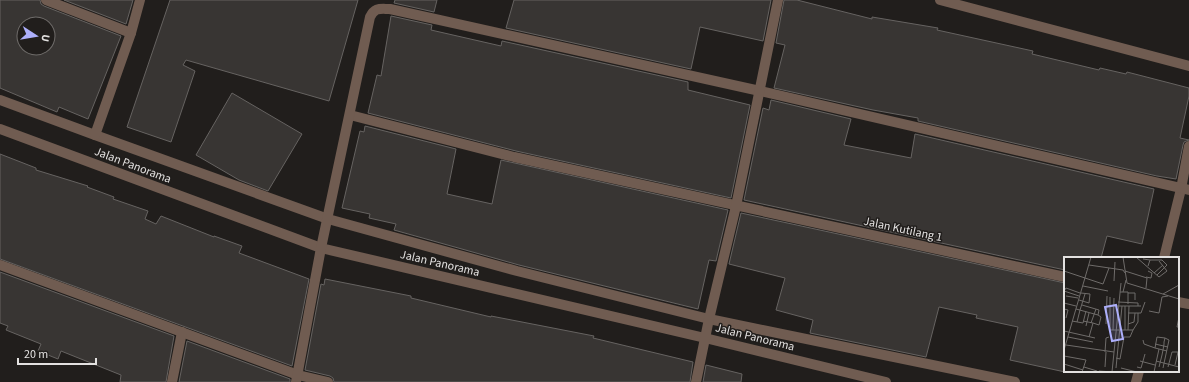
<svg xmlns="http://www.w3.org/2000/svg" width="1189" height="382" viewBox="0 0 1189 382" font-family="'Source Sans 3',sans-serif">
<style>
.building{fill:#383533;stroke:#666361;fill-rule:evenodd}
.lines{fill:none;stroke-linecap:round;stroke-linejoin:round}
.street{stroke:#705c51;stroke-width:10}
.labels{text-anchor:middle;stroke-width:3;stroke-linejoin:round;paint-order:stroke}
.street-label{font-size:12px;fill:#e3e1e0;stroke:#211e1c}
.inset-road{fill:none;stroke:#6f6c6a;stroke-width:1}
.view{fill:#adaffb;fill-opacity:0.15;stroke:#adaffb;stroke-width:2}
.inset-edge{fill:none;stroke:#e3e1e0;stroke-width:2}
</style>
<rect width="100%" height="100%" fill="#211e1c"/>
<g class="building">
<path d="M0,0H40L41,4L44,6L121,36L88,119L59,107L57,112L0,88ZM24,24H48V48H24Z"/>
<polygon points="64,0 133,0 126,24"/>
<polygon points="170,0 358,0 329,101 186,60 183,65 195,71 171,142 127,127"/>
<polygon points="395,0 437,0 434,12 394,3"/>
<polygon points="514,0 771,0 763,41 700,27 691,69 506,28"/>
<polygon points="784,0 797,0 872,19 872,17 938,28 937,30 1033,51 1032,54 1099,70 1100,68 1126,74 1127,72 1189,88 1189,96 1180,138 1189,140 1184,142 1183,145 1176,179 1157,176 918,121 918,118 873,110 774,88 785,45 776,43"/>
<polygon points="391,16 432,25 431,30 501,46 502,41 688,82 688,90 750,105 731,198 516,151 368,113 377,75 381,76"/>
<polygon points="232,93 302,134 268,191 239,180 196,155"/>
<polygon points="771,100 851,119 844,145 911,158 915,134 1154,189 1142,244 1107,236 1101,258 1065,258 1065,270 744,200 763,108 769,110"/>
<polygon points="365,126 456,149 447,194 492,204 501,160 728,210 716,261 709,260 698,309 519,265 394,230 396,224 369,218 370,214 342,208 360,131 364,132"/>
<polygon points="0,154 36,168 36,170 88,186 87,187 114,197 113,199 148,211 145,219 156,224 161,216 214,237 214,236 242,246 239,253 309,279 292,366 0,259"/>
<polygon points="741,213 1065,283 1065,372 1010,360 1018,327 976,318 977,315 939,307 926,357 810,333 813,320 776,310 785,278 729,264"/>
<polygon points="0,272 174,336 166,382 120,382 121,375 61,351 58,359 38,351 41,344 6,330 8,326 0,323"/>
<polygon points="325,279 411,296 411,298 491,317 491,316 594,336 593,338 693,362 690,382 334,382 333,378 330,376 305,370 321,284 324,285"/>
<polygon points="187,341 290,379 290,382 179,382"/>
<polygon points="706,365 742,374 741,382 703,382"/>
</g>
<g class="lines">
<g class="street">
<polyline points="46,0 131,33"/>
<polyline points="940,0 1189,66"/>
<polyline points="0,100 95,135 328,219 517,271 709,319 1015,382"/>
<polyline points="350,115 514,157 1065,277"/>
<polyline points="0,129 321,248 705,338 886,382"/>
<polyline points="95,135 131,33 140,0"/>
<polyline points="1164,258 1181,189 1189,146"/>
<polyline points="0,265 298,375 328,382"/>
<polyline points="1178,302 1189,304"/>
<polyline points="172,382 182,332"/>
<path d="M296,382L321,248L370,17C375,7 380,9 390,9L760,91L1189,190"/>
<polyline points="696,382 709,319 736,206 778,0"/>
<polyline points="1136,382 1139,371"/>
</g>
</g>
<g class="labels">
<g class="street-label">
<text transform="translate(133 165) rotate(21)" y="4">Jalan Panorama</text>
<text transform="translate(903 229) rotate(12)" y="4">Jalan Kutilang 1</text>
<text transform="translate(440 263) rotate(13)" y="4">Jalan Panorama</text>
<text transform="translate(755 337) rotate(14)" y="4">Jalan Panorama</text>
</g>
</g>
<g transform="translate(1064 257)">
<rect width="115" height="115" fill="#211e1c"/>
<path class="inset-road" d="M59,0L63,26L115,42M72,0L95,20L103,14L95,4M79,2L86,3L84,9M86,3H98L103,8L93,18M25,8L59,13L61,16M0,14L39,27L45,11M61,14L83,21L82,31M90,16L99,8M82,20L87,21L88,16L84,14M50,24L51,5M19,29L44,34M56,35H64V47M59,35L62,23M64,36H71V43M99,37L115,28M2,39L14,41M15,39L0,34L2,31L16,36M46,40V73H69L74,65V56M15,43L25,46L26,37L17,36M54,45L74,46V49M0,46L12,49M43,49H77M0,52L4,53L2,61M12,52L34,58L35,53L18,48M16,53L21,37M85,54L95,56L98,40L104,39M64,56H77L81,45M115,60L113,70H115M8,64L19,66L22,54M19,64L29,66L25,80M13,65L16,53M27,66L32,52M29,66L35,68L37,60L34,58M42,67L43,39M64,67L70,65L71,56M22,69L25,56M49,73L50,41M61,73V49M64,73L65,49M0,74L31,81M4,80L29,85M79,83L80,87L91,91M91,87L104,90M2,88L50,95M0,93L27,0M41,95L42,81L45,80M0,99L22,103L18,115M52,101L56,102L60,80H66L69,73M76,104L91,108M92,104L115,110M0,107L19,113M111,108L114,95M20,110L33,114M41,110L42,95M73,110L77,111L81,97M95,110L98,98L99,93L100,87V85L101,81L93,80L91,91L103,94M104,110L108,95H115M52,111L58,49M57,111L73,115M99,111L105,83L101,81M35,114L49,115M48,115L57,26M90,115L95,92"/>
<path class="view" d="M52,48L59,82L48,84L41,50Z"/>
<rect width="115" height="115" class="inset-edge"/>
</g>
<g transform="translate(36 36) rotate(102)"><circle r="19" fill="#211e1c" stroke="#6f6c6a"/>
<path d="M0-3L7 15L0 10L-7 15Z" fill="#adaffb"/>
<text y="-6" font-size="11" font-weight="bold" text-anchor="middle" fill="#e3e1e0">U</text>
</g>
<path d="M18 358v6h78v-6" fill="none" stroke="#e3e1e0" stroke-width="2"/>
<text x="24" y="358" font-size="12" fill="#e3e1e0" stroke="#211e1c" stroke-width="3" paint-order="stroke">20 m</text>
</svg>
